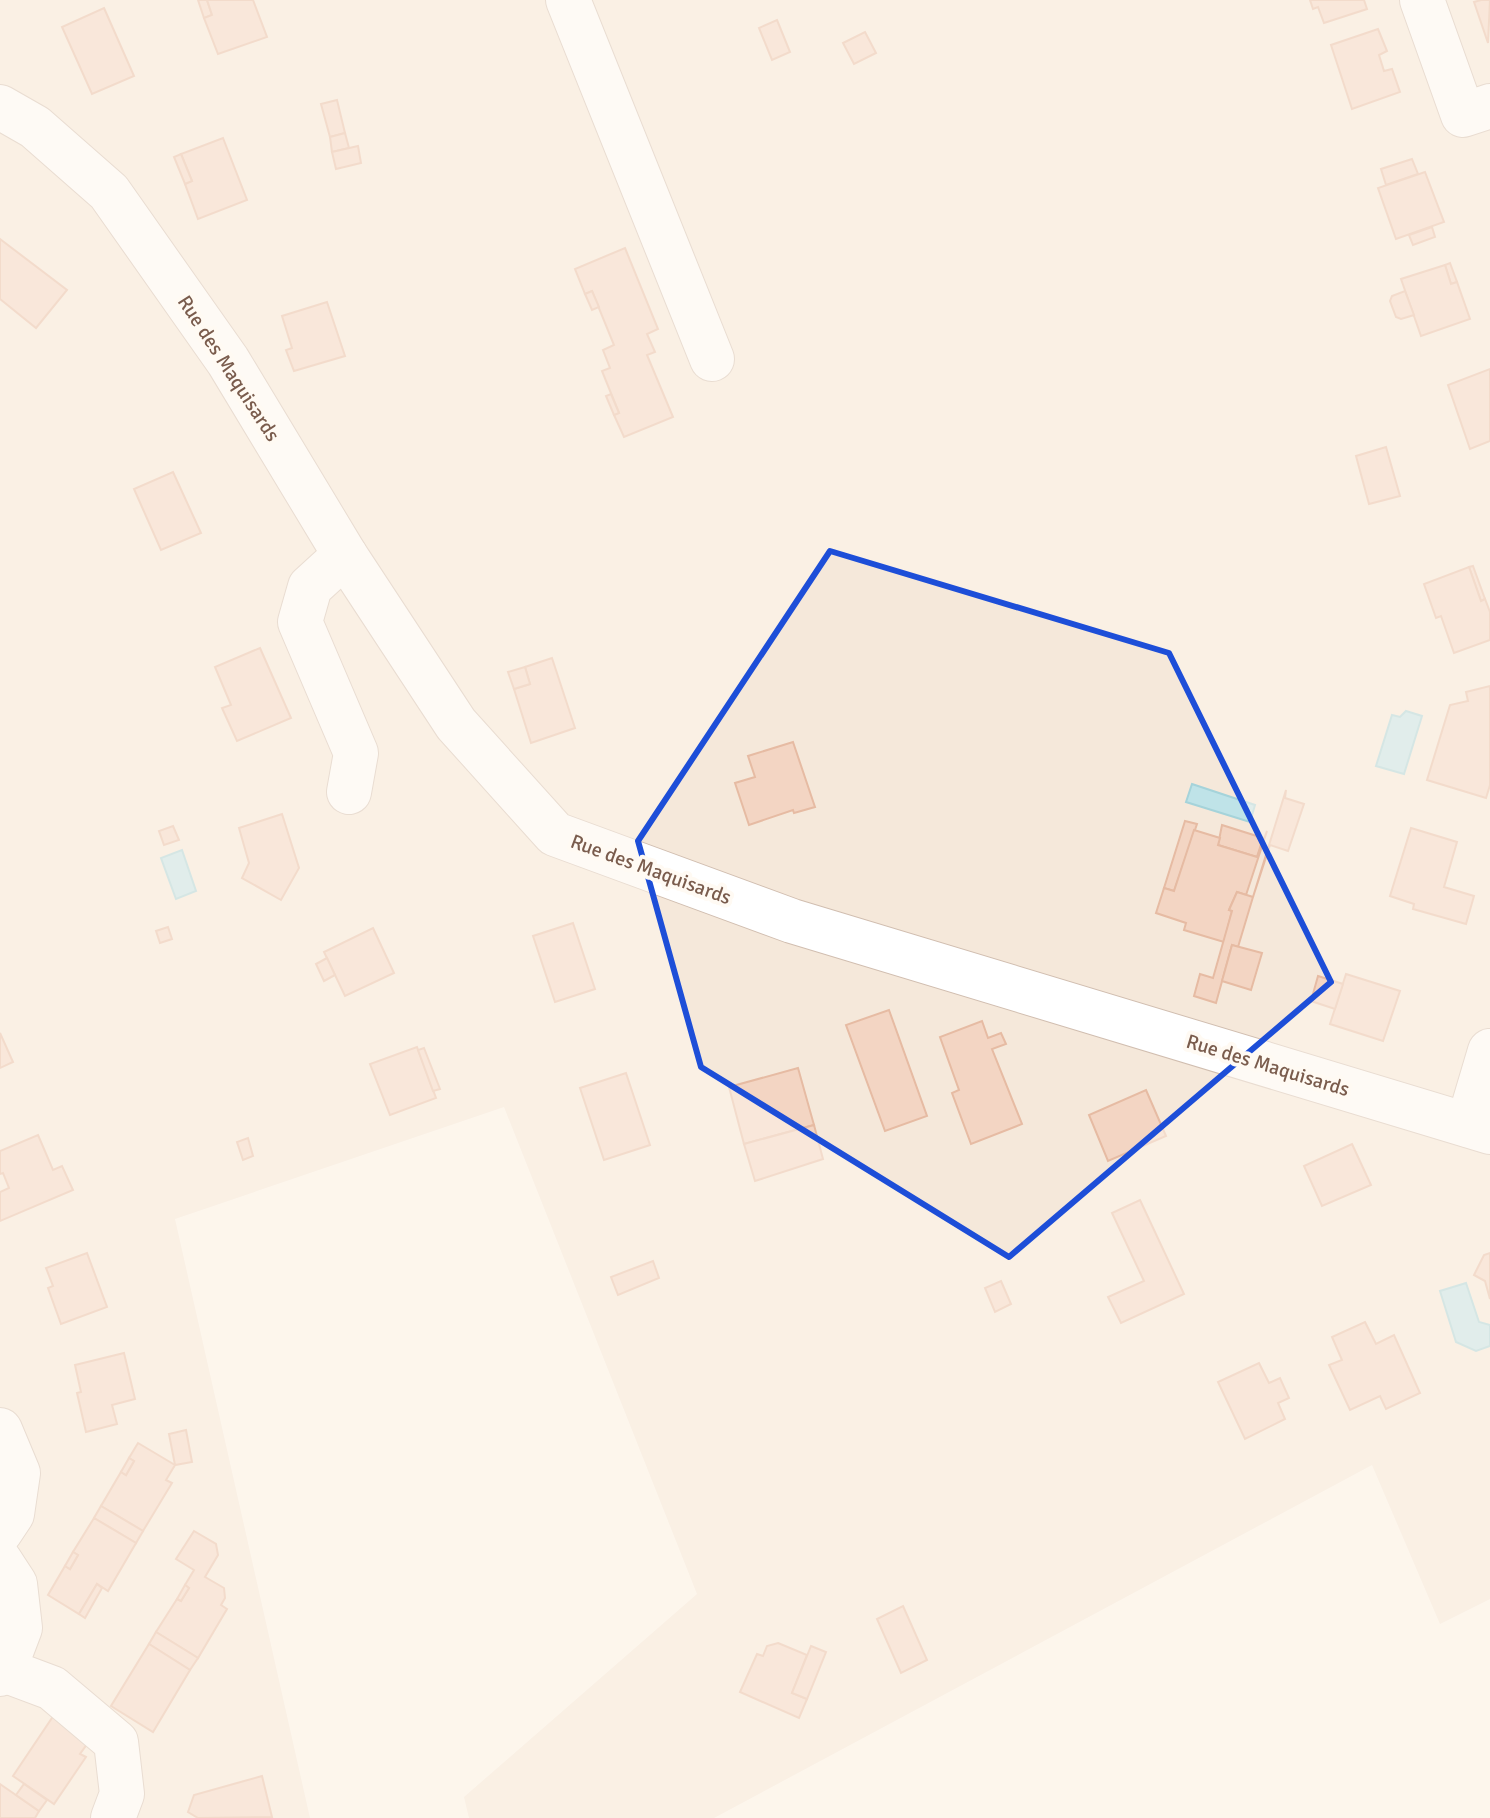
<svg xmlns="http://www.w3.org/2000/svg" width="1490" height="1818" viewBox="0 0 1490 1818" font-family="Signika,sans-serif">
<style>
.residential{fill:#f5e8da}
.water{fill:#bfe3e8;stroke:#a5d3da;stroke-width:2}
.building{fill:#f3d5c3;stroke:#e6bba3;stroke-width:2}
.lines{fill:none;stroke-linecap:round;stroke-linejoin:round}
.minor-casing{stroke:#d1beb0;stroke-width:46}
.minor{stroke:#fff;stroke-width:44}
.marked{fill:none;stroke:#1d4ed8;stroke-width:6;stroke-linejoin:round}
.labels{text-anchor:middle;stroke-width:8;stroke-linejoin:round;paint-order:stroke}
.street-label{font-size:20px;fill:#7a5c4d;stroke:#fffaf3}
</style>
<rect width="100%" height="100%" fill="#fdf6ec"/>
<polygon class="residential" points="0,0 1490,0 1490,1599 1440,1624 1372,1465 714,1818 469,1818 464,1797 697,1594 504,1107 175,1219 310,1818 0,1818"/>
<g class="water">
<polygon points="1406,711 1422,716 1404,774 1376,766 1392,715 1400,717"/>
<polygon points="1192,784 1255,805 1250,822 1186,802"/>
<polygon points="182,850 196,891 176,899 161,858"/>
<polygon points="1466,1283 1479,1322 1490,1325 1490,1346 1476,1351 1456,1342 1440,1291"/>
</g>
<g class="building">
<polygon points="198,0 207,0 212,15 204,18"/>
<polygon points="207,0 253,0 267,37 218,54 204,18 212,15"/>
<polygon points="1310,0 1364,0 1367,9 1324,23 1318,7 1313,9"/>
<polygon points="1481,0 1490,0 1488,43 1474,2"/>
<polygon points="104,8 134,76 92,94 62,27"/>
<polygon points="777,20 790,52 772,60 759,28"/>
<polygon points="1378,29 1387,51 1379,55 1384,71 1392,69 1400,92 1352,109 1331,45"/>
<polygon points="865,32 876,53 854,64 843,43"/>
<polygon points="337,100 345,133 330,137 321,104"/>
<polygon points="345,133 349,148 332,152 330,137"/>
<polygon points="223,138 247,200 198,219 185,184 192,181 181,154"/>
<polygon points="358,146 361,163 336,169 332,152"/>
<polygon points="181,154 192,181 185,184 174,157"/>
<polygon points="1412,159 1418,174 1386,185 1381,169"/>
<polygon points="1425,172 1444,222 1396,239 1378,188"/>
<polygon points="1432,227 1435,237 1413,245 1409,235"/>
<polygon points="0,239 67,290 36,328 0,299"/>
<polygon points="625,248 658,329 647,334 655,352 647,355 673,417 624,437 614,415 619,413 602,371 610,368 603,350 614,345 592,291 585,294 575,269"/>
<polygon points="1450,263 1457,282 1451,284 1445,265"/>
<polygon points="1445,265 1451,284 1457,282 1470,319 1421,336 1401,279"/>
<polygon points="592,291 599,307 592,310 585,294"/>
<polygon points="1405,291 1414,315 1401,319 1396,317 1390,301 1392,296"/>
<polygon points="327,302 345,356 294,371 286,350 292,348 282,316"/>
<polygon points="1490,369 1490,441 1470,449 1448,385"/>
<polygon points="611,394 619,413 614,415 606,396"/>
<polygon points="1386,447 1400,496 1369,504 1356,456"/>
<polygon points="173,472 201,533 161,550 134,489"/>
<polygon points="1473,566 1485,599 1481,601 1469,567"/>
<polygon points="1469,567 1481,601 1485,599 1490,612 1490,640 1454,653 1441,616 1436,618 1424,584"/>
<polygon points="260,648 291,718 237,741 222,708 231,705 215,667"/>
<polygon points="552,658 575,728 531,743 514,689 530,684 525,667"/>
<polygon points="525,667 530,684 514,689 508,672"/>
<polygon points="1490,686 1490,785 1486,798 1427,780 1450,705 1468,701 1466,692"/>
<polygon points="793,742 815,807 794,813 793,810 749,825 735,783 755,777 748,756"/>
<polygon points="1286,790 1285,798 1304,804 1288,851 1270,845 1253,897"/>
<polygon points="282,814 299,868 281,900 242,878 249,863 239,828"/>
<polygon points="1185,821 1197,824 1174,891 1164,888"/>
<polygon points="1222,825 1263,838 1257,857 1218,845"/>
<polygon points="173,826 179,840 164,845 159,831"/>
<polygon points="1411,828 1457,842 1444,887 1474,896 1466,924 1413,909 1414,904 1390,896"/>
<polygon points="1194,830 1220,838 1218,845 1257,857 1267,831 1246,895 1237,892 1229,910 1232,911 1224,942 1184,930 1186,923 1156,913 1164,888 1174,891"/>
<polygon points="1237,892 1253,897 1238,947 1232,945 1216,1003 1194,996 1200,974 1213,978 1232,911 1229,910"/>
<polygon points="573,923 595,989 555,1002 533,936"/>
<polygon points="168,927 172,939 160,943 156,931"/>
<polygon points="373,928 394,973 345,996 324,952"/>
<polygon points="1232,945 1262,953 1251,990 1222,981"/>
<polygon points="327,958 335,975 324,981 316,964"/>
<polygon points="1346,974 1400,991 1383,1041 1330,1024"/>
<polygon points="1318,976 1343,984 1335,1009 1311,1001"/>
<polygon points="889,1010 927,1116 885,1131 846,1025"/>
<polygon points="982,1021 988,1038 1001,1033 1006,1044 992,1049 1022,1124 971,1144 952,1093 959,1090 940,1037"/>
<polygon points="0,1033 13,1062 0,1068"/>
<polygon points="417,1047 436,1098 390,1115 370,1064"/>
<polygon points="424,1048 440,1089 433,1091 418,1050"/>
<polygon points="798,1068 814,1125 744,1144 729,1087"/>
<polygon points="626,1073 650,1145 604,1160 580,1088"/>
<polygon points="1146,1090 1166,1136 1108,1161 1089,1115"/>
<polygon points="814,1125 823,1159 755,1181 744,1144"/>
<polygon points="38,1135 53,1170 62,1166 73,1190 0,1221 0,1192 9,1188 3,1173 0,1174 0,1151"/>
<polygon points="248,1138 253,1156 243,1160 237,1142"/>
<polygon points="1352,1144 1371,1185 1322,1206 1304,1166"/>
<polygon points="1140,1200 1184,1294 1121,1323 1108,1297 1144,1281 1112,1213"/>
<polygon points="87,1253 107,1307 61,1324 48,1288 53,1286 46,1268"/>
<polygon points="1490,1253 1490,1299 1485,1281 1474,1275 1484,1255"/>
<polygon points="653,1261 659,1278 618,1295 611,1277"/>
<polygon points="1001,1281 1011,1304 995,1312 985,1288"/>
<polygon points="1365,1322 1376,1344 1394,1335 1420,1393 1386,1409 1380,1396 1350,1410 1329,1365 1342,1360 1332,1337"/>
<polygon points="124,1353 135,1399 112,1405 117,1424 86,1432 77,1393 81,1392 75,1365"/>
<polygon points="1259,1363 1269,1383 1280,1378 1289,1398 1278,1403 1285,1419 1245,1439 1218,1382"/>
<polygon points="186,1430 192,1462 175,1465 169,1434"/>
<polygon points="138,1443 175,1465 166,1480 172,1483 143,1531 101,1506 121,1472 126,1475 134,1461 129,1458"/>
<polygon points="129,1458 134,1461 126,1475 121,1472"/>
<polygon points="101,1506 143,1531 136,1543 94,1518"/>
<polygon points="94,1518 136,1543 108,1591 97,1584 79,1614 48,1595 65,1566 70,1569 78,1555 73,1552"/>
<polygon points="194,1531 216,1544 218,1555 205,1577 224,1588 225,1598 221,1605 227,1609 198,1658 156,1632 177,1599 181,1601 189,1588 185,1585 194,1570 176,1559"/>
<polygon points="73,1552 78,1555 70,1569 65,1566"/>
<polygon points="97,1584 102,1588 85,1618 79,1614"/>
<polygon points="185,1585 189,1588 181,1601 177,1599"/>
<polygon points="903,1606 927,1660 901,1673 877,1619"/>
<polygon points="156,1632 198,1658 190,1670 149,1644"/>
<polygon points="778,1643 807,1655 792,1693 807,1699 799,1718 740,1692 757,1654 763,1656 767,1646"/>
<polygon points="149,1644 190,1670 153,1732 111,1706"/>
<polygon points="811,1646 826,1652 807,1699 792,1693"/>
<polygon points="54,1715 90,1740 80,1754 86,1757 54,1804 13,1776"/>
<polygon points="262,1776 272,1817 198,1818 188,1812 194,1795"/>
<polygon points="0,1784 39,1811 35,1818 0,1818"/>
<polygon points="24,1784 47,1800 39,1811 16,1795"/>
</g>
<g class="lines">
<defs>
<g id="minor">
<polyline points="568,0 712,359"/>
<polyline points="1422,0 1463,115 1490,106"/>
<polyline points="0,107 35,127 109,192 228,361 345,555 456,724 555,834 792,921 1490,1132"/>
<polyline points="345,555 310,587 300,622 356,753 349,792"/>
<polyline points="1468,1125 1490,1051"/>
<polyline points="0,1430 18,1473 12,1514 0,1532"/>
<polyline points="0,1561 15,1584 20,1628 4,1670 0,1674"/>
<polyline points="4,1670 52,1688 116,1742 122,1794 113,1818"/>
</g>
</defs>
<use href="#minor" class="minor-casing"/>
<use href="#minor" class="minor"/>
</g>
<path d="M0 0H1490V1818H0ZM830,551L1169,653L1331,982L1009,1257L701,1067L638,841Z" fill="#fdf6ec" fill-opacity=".55" fill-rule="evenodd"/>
<path class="marked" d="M830,551L1169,653L1331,982L1009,1257L701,1067L638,841Z"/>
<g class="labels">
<g class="street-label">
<text transform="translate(229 368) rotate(57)" y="7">Rue des Maquisards</text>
<text transform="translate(651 869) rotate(20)" y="7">Rue des Maquisards</text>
<text transform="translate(1268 1065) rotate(17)" y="7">Rue des Maquisards</text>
</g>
</g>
</svg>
